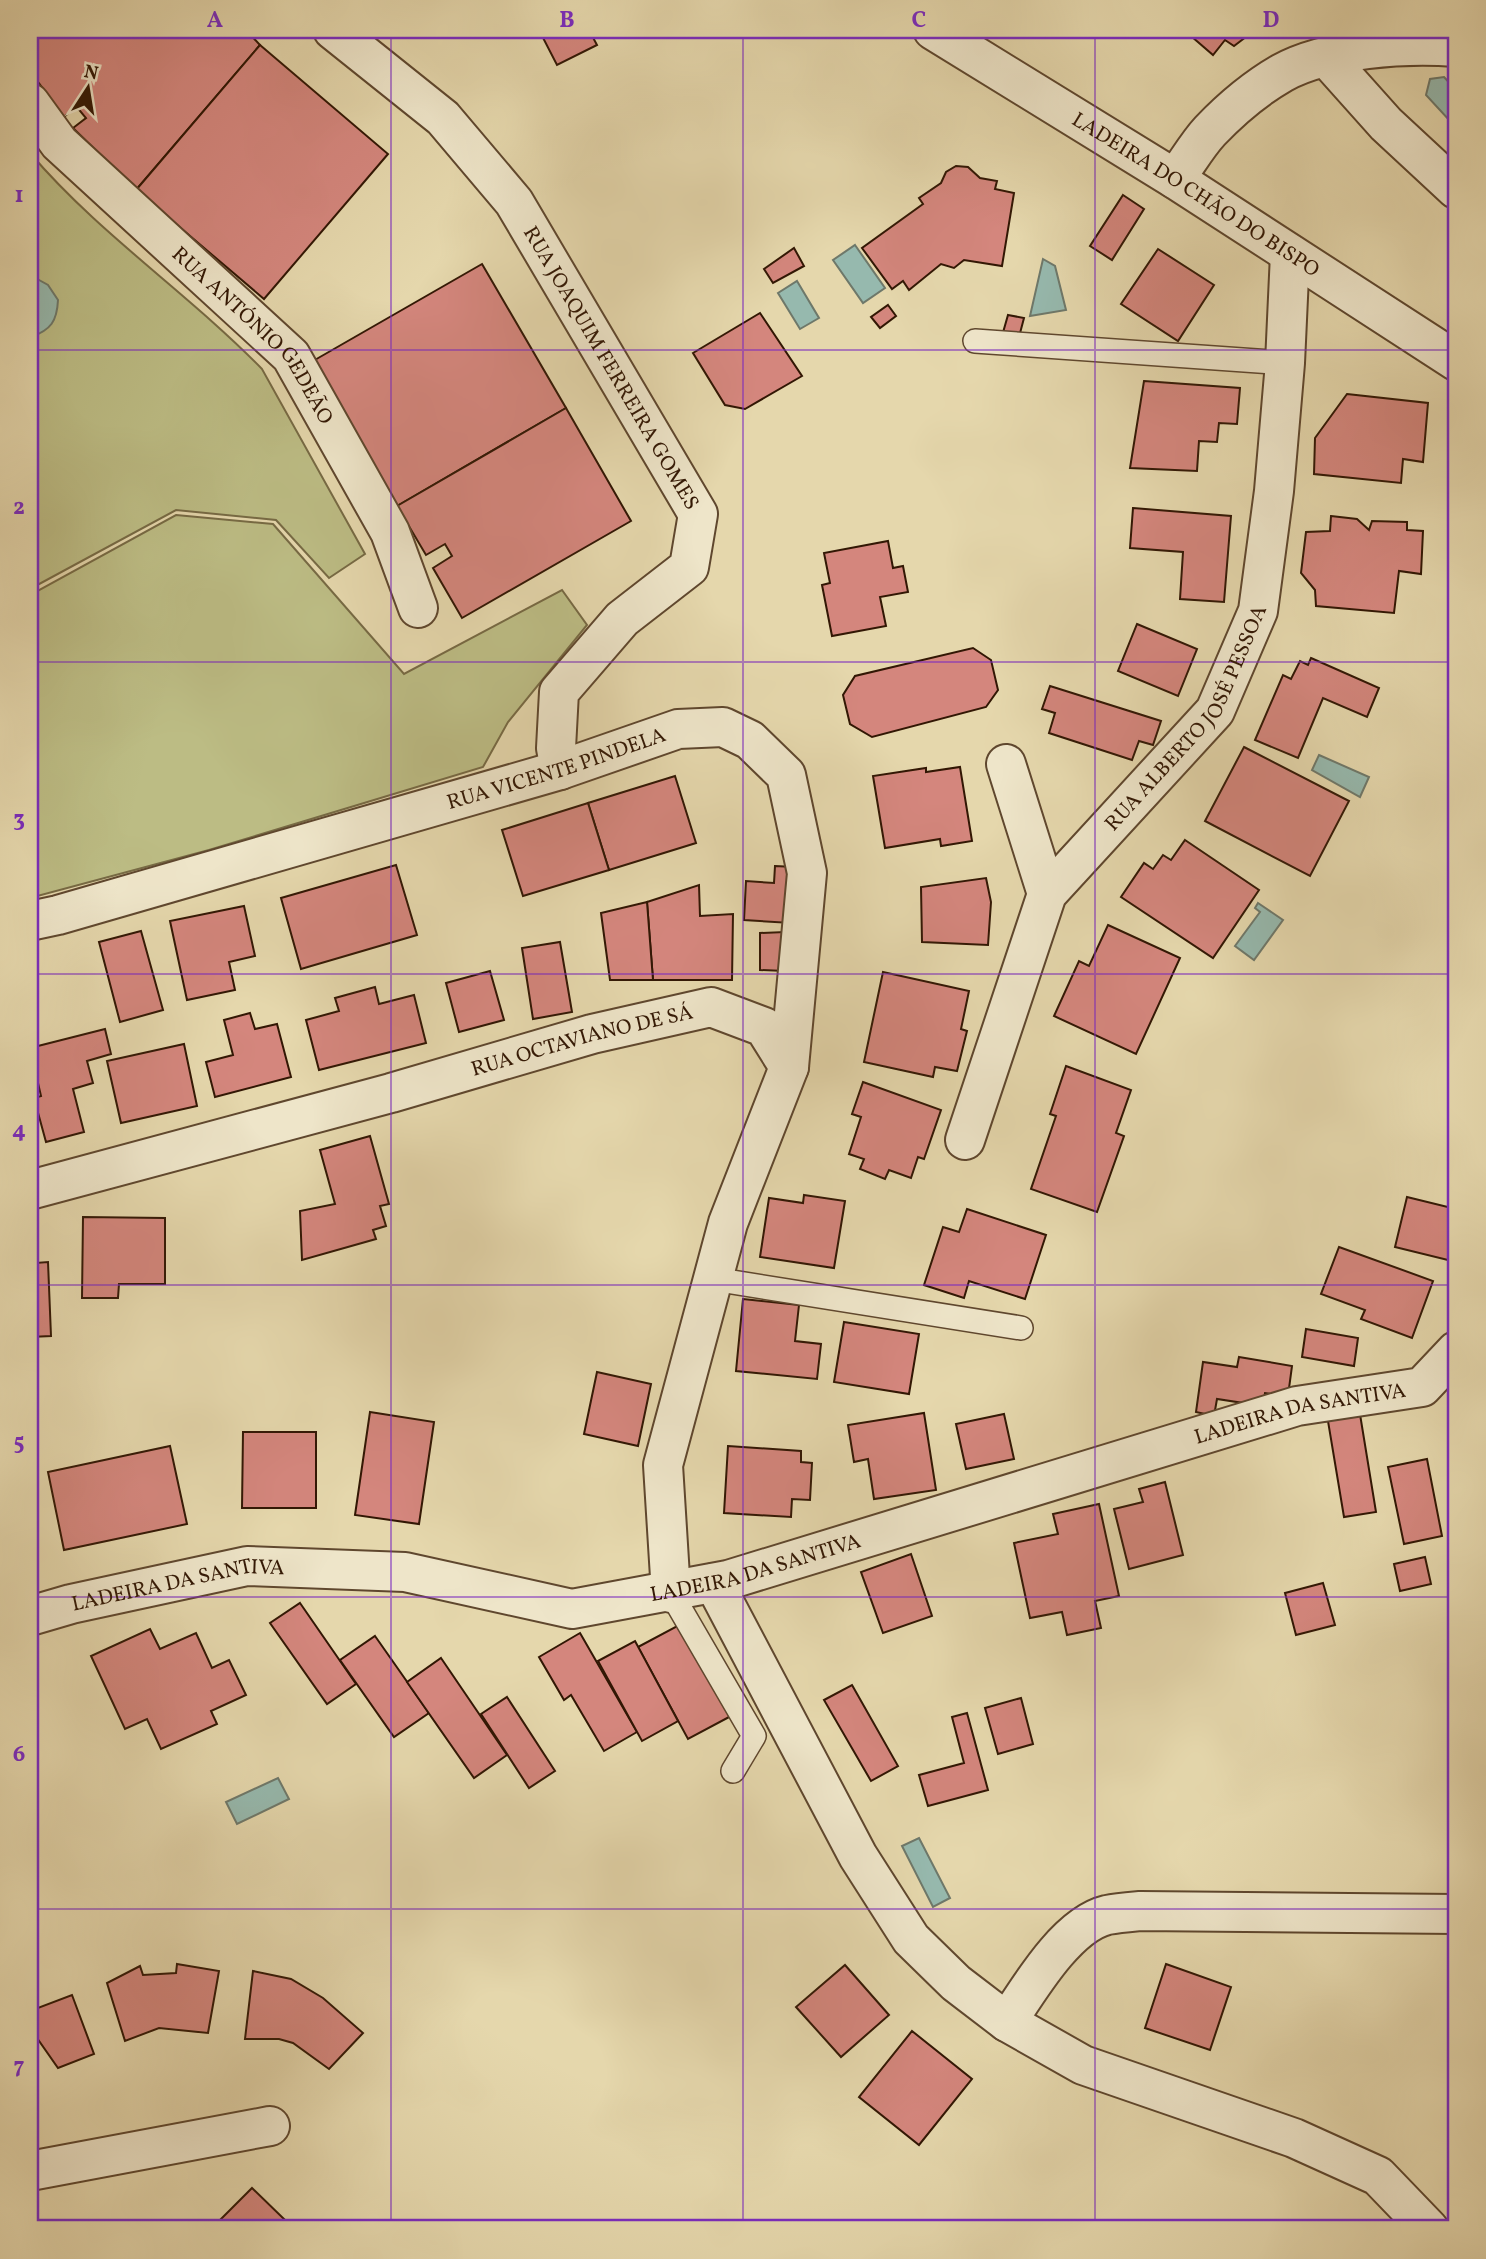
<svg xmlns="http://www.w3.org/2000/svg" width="1486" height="2259" viewBox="0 0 1486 2259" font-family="Vollkorn,serif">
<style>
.green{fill:#bcbc84;stroke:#776a44;stroke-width:2}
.water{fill:#96b9ae;stroke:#6e786a;stroke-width:2}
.building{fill:#d4867d;stroke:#321704;stroke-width:2}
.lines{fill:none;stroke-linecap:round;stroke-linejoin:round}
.lane-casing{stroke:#5f472e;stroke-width:26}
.street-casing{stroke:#5f472e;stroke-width:42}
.lane{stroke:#eee5c9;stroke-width:23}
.street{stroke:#eee5c9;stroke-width:38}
.grid{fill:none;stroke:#7b2cbf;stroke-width:2;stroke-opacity:0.55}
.labels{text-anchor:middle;stroke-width:6;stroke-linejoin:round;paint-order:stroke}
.street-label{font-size:21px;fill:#321704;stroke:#eee5c9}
.neatline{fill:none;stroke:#7b2cbf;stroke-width:2.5}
.grid-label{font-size:23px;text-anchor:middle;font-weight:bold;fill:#7b2cbf}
</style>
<rect width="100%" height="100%" fill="#e5d7ac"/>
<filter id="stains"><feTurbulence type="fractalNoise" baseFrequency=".00286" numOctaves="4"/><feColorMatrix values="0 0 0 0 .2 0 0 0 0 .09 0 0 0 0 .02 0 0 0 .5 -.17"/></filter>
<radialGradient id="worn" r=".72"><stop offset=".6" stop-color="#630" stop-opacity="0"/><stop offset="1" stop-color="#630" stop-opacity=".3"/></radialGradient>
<g class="green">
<path d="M30,153C99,234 188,293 262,369L365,554L329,578L276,520L176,510L30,589Z"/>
<polygon points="176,515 273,524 404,674 562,590 587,625 508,722 483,767 209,850 30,898 30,595"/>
</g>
<g class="water">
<polygon points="1444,77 1456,90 1456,121 1450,121 1426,95 1430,79"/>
<polygon points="855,245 885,288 863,303 833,260"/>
<polygon points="1043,259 1055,266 1066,310 1030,316"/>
<path d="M30,275L48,285L58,300C57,321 51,330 31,337Z"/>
<polygon points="797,281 819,318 800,329 778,293"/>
<polygon points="1319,755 1369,777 1360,797 1312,770"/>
<polygon points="1258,903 1283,920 1254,960 1235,946 1260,912 1255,908"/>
<polygon points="278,1778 289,1799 237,1824 226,1802"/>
<polygon points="919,1838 950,1898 933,1907 902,1846"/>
</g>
<g class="building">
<polygon points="44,30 246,30 260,45 136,190 73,128 86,118 76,106 64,117 30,71 30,39"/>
<polygon points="539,30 589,30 597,45 557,65"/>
<polygon points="1184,30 1255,30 1234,46 1225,40 1213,55"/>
<polygon points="260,45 388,154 264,299 136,190"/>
<polygon points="956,166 968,167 980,178 997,181 995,189 1014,193 1002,266 964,260 954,268 941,264 909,290 903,281 892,289 862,248 923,204 919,198 941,183 946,172"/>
<polygon points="1123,195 1144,209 1112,260 1090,246"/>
<polygon points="794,248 804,266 773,283 764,269"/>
<polygon points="1158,249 1214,285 1178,341 1121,304"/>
<polygon points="482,264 566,408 397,506 313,361"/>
<polygon points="888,305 896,316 880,328 871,317"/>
<polygon points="760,313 802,376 745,409 725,405 693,353"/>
<polygon points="1008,315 1024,318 1019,337 1002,336"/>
<polygon points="1144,381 1240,388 1237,424 1219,423 1217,442 1199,441 1197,471 1130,468"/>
<polygon points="1347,394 1428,403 1423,462 1403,459 1401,483 1314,474 1315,438"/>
<polygon points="566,408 631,521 462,618 433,568 452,556 445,544 426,555 397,506"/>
<polygon points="1133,508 1231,516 1224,602 1180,599 1183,552 1130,548"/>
<polygon points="1331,516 1357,519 1369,530 1372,521 1407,522 1407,530 1423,531 1421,574 1399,571 1394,613 1316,606 1315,590 1301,573 1306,532 1330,531"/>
<polygon points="888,541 893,568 903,566 908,592 880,597 886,626 832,636 822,585 830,583 824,553"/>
<polygon points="1137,624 1197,649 1178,696 1118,671"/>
<polygon points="973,648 991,660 998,690 986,707 872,737 850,724 843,695 855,676"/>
<polygon points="1311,658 1379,688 1367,717 1323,698 1298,758 1255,740 1283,675 1291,679 1300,661 1308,665"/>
<polygon points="1050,686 1161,721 1153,745 1139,741 1132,760 1049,733 1055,713 1042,709"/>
<polygon points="1244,747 1349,801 1310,876 1205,821"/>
<polygon points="960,767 972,841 941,846 940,839 885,848 873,776 926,768 926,772"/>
<polygon points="675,776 696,843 609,870 588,803"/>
<polygon points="588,803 609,870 523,896 502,830"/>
<polygon points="1185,840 1259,890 1213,958 1121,897 1144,863 1153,869 1163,855 1171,860"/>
<polygon points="396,865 417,935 301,969 281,898"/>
<polygon points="775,866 794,867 791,923 744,920 746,881 774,883"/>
<polygon points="986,878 991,902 988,945 922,942 921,887"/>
<polygon points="699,885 700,916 733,914 732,980 653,980 647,902"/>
<polygon points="647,902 653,980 610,980 601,913"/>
<polygon points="244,906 255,956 229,962 235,990 187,1000 170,921"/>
<polygon points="1108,925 1180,958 1136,1054 1054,1016 1079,961 1089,966"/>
<polygon points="141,931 163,1010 120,1022 99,942"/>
<polygon points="785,932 785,971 760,970 760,933"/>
<polygon points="560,942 572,1012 533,1019 522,948"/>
<polygon points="490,971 504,1020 459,1032 446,983"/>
<polygon points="883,972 969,991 961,1029 967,1031 957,1071 935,1067 933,1077 864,1062"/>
<polygon points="375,987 379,1004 414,995 426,1043 319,1070 306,1020 339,1011 335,998"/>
<polygon points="250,1013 255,1029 277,1024 291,1077 215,1097 206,1062 233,1055 224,1020"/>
<polygon points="105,1029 111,1054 87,1061 93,1083 73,1089 84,1132 46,1142 34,1098 41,1096 30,1048"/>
<polygon points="184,1044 197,1106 121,1123 107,1061"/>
<polygon points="1066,1066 1131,1090 1116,1133 1124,1136 1097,1212 1031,1189 1056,1116 1050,1114"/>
<polygon points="863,1082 941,1110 924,1159 918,1157 911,1178 889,1170 885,1179 860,1169 864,1159 849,1154 861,1117 852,1114"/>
<polygon points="370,1136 389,1204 380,1206 386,1226 373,1230 376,1239 302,1260 300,1211 335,1204 320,1150"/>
<polygon points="804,1195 845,1201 834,1268 760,1257 769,1198 803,1203"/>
<polygon points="1407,1197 1456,1209 1456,1262 1395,1247"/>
<polygon points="967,1209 1046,1235 1025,1299 969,1281 964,1298 924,1285 943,1227 959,1232"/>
<polygon points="83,1217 165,1218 165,1284 119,1284 118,1298 82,1298"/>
<polygon points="1339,1247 1433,1281 1412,1338 1361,1319 1365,1310 1321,1294"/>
<polygon points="30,1248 36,1248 36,1263 48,1262 51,1336 30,1337"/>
<polygon points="743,1299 799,1305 795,1341 821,1344 817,1379 736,1371"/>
<polygon points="844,1322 919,1334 909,1394 834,1382"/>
<polygon points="1306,1329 1358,1338 1354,1366 1302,1357"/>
<polygon points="1239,1357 1292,1366 1288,1396 1265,1393 1263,1406 1217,1399 1214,1416 1196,1412 1203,1362 1237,1367"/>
<polygon points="597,1372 651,1384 638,1446 584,1434"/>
<polygon points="1358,1402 1376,1512 1344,1517 1328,1421 1310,1423 1308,1410"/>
<polygon points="370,1412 434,1422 419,1524 355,1515"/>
<polygon points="924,1413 936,1490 874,1499 868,1459 854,1462 848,1425"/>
<polygon points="1004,1414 1014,1459 966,1469 956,1424"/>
<polygon points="243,1432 316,1432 316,1508 242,1508"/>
<polygon points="170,1446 187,1524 64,1550 48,1472"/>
<polygon points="728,1446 801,1451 801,1462 812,1463 810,1500 792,1499 791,1517 724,1513"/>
<polygon points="1427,1459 1442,1536 1404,1544 1388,1467"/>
<polygon points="1165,1482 1183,1555 1129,1569 1114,1509 1143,1502 1139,1489"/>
<polygon points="1099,1504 1119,1596 1095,1601 1101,1628 1067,1635 1062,1612 1030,1618 1014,1543 1058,1534 1053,1514"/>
<polygon points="911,1554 932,1616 883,1633 861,1572"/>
<polygon points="1425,1557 1431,1584 1400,1591 1394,1564"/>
<polygon points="1323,1583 1335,1625 1296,1635 1285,1593"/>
<polygon points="300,1603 356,1684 327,1704 270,1623"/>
<polygon points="681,1624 731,1716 688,1739 638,1647"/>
<polygon points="150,1629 160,1649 196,1633 212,1668 229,1660 246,1695 211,1711 217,1724 161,1749 147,1719 125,1729 91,1656"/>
<polygon points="580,1633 637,1732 604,1751 571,1695 564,1700 539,1657"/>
<polygon points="375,1636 429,1713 394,1737 340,1660"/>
<polygon points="635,1641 678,1721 642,1741 598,1661"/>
<polygon points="441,1658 507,1755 474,1778 407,1682"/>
<polygon points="852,1685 898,1766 871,1781 824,1700"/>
<polygon points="507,1697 555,1771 529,1788 481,1714"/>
<polygon points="1021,1698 1033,1744 998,1754 985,1708"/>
<polygon points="967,1713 988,1790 928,1806 919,1775 964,1763 952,1717"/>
<polygon points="177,1964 219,1971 208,2033 159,2028 125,2041 107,1983 140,1966 143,1975 176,1973"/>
<polygon points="1166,1964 1231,1987 1210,2050 1145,2028"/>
<polygon points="845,1965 889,2015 841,2057 796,2007"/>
<polygon points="253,1971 291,1979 323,1998 363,2033 329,2069 293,2043 279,2039 245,2039"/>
<polygon points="72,1995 94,2054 58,2068 30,2028 30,2016 35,2009"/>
<polygon points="912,2031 972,2079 919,2145 859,2097"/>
<polygon points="252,2188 284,2219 274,2229 211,2229"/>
</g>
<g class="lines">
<defs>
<g id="lane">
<polyline points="975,341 1285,363"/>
<polyline points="713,1279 1021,1328"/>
<polyline points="671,1593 754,1736 733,1771"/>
</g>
<g id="street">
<path id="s1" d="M333,30L443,118L514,202L698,514L689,567L622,619L559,692L556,748L560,770"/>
<path id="s2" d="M933,30L1175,179L1456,361"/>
<polyline points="1327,58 1386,124 1456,189"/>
<path id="s3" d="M30,103L59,143L291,356L390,532L418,608"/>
<path d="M1175,179C1187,163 1197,145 1210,131C1231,109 1256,88 1282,73C1327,48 1406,43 1456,47"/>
<polyline points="1006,764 1047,894"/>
<path id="s4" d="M30,921L58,915L560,770L678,729L723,727L750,740L786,775L807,873L789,1067"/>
<path id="s5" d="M965,1140L1047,894L1215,711L1258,611L1274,491L1285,363L1290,254"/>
<path id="s6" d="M30,1190L391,1093L592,1034L711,1007L764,1027L789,1067L728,1223L663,1465L671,1593"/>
<polyline points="714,1583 858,1856 911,1939 956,1983 1007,2022 1083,2065 1294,2138 1378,2176 1429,2229"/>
<path id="s7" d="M30,1616L71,1604L247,1566L405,1572L572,1609L728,1580L1297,1406L1422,1387L1456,1351"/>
<path d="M1007,2022C1029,1989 1066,1925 1107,1915C1117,1913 1129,1912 1140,1911L1456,1914"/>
<polyline points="30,2171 270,2126"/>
</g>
</defs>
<use href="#lane" class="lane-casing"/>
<use href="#street" class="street-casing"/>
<use href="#lane" class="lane"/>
<use href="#street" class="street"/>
</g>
<path class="grid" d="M391,30V2229M743,30V2229M1095,30V2229M30,350H1456M30,662H1456M30,974H1456M30,1285H1456M30,1597H1456M30,1909H1456"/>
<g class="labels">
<g class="street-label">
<text dy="7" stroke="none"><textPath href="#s2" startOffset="310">LADEIRA DO CHÃO DO BISPO</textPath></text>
<text dy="7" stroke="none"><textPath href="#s3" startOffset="324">RUA ANTÓNIO GEDEÃO</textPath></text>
<text dy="7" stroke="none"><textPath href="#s1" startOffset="443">RUA JOAQUIM FERREIRA GOMES</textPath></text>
<text dy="7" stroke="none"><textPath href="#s5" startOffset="486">RUA ALBERTO JOSÉ PESSOA</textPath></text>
<text dy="7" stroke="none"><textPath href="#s4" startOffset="548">RUA VICENTE PINDELA</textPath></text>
<text dy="7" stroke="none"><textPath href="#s6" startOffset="572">RUA OCTAVIANO DE SÁ</textPath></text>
<text dy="7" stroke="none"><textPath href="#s7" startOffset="1307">LADEIRA DA SANTIVA</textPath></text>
<text dy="7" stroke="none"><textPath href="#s7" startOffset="740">LADEIRA DA SANTIVA</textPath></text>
<text dy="7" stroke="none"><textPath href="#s7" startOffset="152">LADEIRA DA SANTIVA</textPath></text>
</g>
</g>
<rect width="1486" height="2259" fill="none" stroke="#e5d7ac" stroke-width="77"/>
<g transform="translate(88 88) rotate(12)" stroke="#eee5c9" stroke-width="5" paint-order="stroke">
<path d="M0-5L12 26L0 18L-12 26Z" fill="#321704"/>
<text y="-10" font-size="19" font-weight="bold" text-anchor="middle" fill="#321704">N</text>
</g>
<rect x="38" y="38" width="1410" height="2182" class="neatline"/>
<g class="grid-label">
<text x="215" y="27">A</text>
<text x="567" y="27">B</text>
<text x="919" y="27">C</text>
<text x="1271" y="27">D</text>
<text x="19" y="202">1</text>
<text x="19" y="514">2</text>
<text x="19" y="826">3</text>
<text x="19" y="1137">4</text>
<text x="19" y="1449">5</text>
<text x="19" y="1761">6</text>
<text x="19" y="2073">7</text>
</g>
<rect width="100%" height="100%" filter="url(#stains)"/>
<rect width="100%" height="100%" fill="url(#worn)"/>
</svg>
